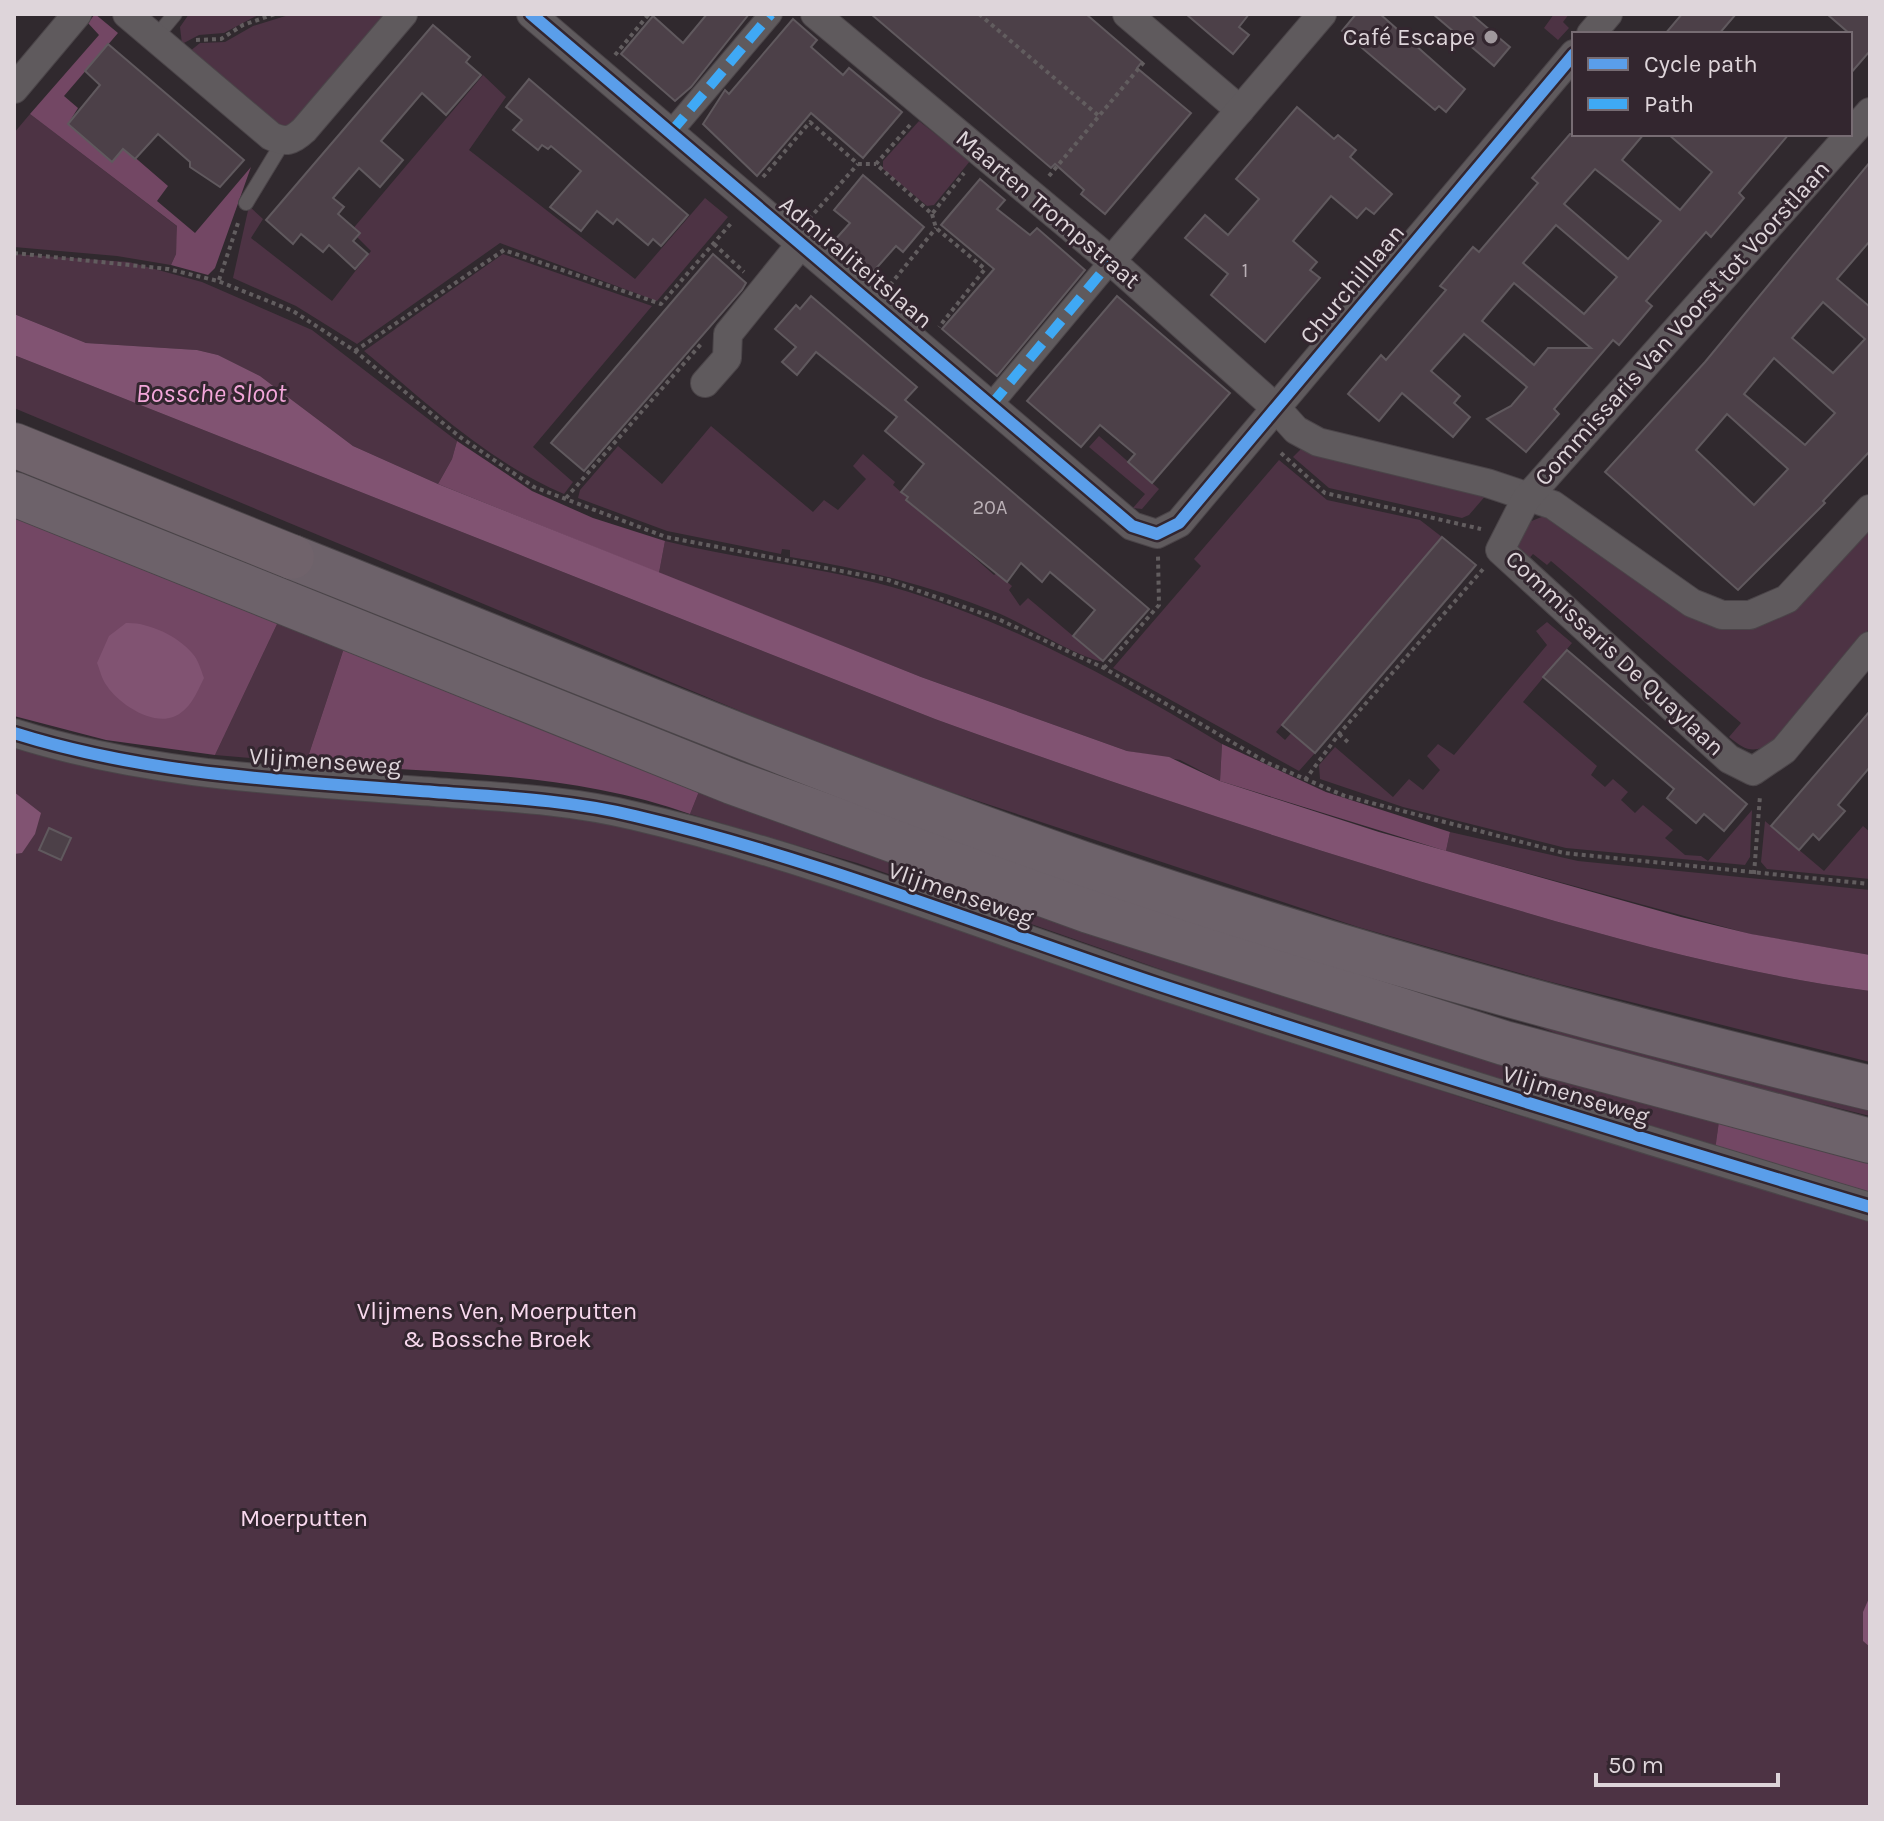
<svg xmlns="http://www.w3.org/2000/svg" width="1884" height="1821" viewBox="0 0 1884 1821" font-family="Karla,sans-serif">
<style>
.green{fill:#4d3344}
.forest{fill:#734764}
.water{fill:#815372}
.building{fill:#4c4048;stroke:#60595e;stroke-width:2;fill-rule:evenodd}
.lines{fill:none;stroke-linecap:round;stroke-linejoin:round}
.service-casing{stroke:#4b4549;stroke-width:16}
.pedestrian-casing{stroke:#4b4549;stroke-width:24}
.minor-casing{stroke:#4b4549;stroke-width:30}
.primary-casing{stroke:#4b4549;stroke-width:46}
.motorway-casing{stroke:#4b4549;stroke-width:46}
.path{stroke:#625d5f;stroke-width:4;stroke-dasharray:4 4;stroke-linecap:butt}
.service{stroke:#5f5a5d;stroke-width:14}
.pedestrian{stroke:#5f5a5d;stroke-width:22}
.minor{stroke:#5f5a5d;stroke-width:28}
.primary{stroke:#6d626a;stroke-width:44}
.motorway{stroke:#70636b;stroke-width:44}
.quiet{stroke:#3fa9f5;stroke-width:10;stroke-dasharray:20 10;stroke-linecap:butt}
.cycleway-casing{stroke:#33262f;stroke-width:17}
.cycleway{stroke:#5a9eea;stroke-width:12}
.poi-dot{fill:#a1999e;stroke:#33262f;stroke-width:3}
.labels{text-anchor:middle;stroke-width:6;stroke-linejoin:round;paint-order:stroke}
.number-label{font-size:20px;fill:#bab0b6}
.poi-label{font-size:24px;fill:#ded5da;stroke:#33262f;text-anchor:end}
.street-label{font-size:24px;fill:#ded5da;stroke:#33262f}
.park-label{font-size:24px;fill:#f9d9ee;stroke:#33262f}
.water-label{font-size:26px;font-style:italic;fill:#f3a7da;stroke:#33262f}
</style>
<rect width="100%" height="100%" fill="#30292e"/>
<g class="green">
<polygon points="189,14 260,14 224,33 199,35 182,44 180,27"/>
<polygon points="292,14 391,14 288,127 278,126 189,52 200,43 225,42 253,26"/>
<polygon points="1554,14 1569,14 1563,22 1569,28 1558,40 1544,28"/>
<polygon points="483,75 506,97 469,150 635,279 705,198 728,217 657,301 500,243 357,344 296,306 233,278 249,206 263,219 251,238 332,301 371,251 351,231"/>
<polygon points="30,114 178,227 176,254 171,265 117,256 14,247 14,133"/>
<polygon points="919,121 970,161 934,205 927,206 883,169 883,161"/>
<polygon points="14,254 129,262 202,282 312,330 457,441 452,459 438,484 353,446 260,376 218,355 197,350 86,343 14,314"/>
<path d="M503,254L652,306L533,447L573,482L564,494C488,462 427,403 364,351Z"/>
<path d="M14,355L935,719C1112,783 1290,843 1470,896C1601,935 1734,973 1870,991V1062L1547,981L1358,927L872,766L14,408Z"/>
<path d="M711,426L813,512L824,500L838,510L866,479L853,466L863,454L895,482L893,485L994,575L997,573L1012,586L1009,590L1020,606L1028,598L1104,662C1076,657 1027,625 998,613C929,585 861,568 790,557V550L782,549L781,554L667,531L578,498L580,490L618,446L662,484Z"/>
<polygon points="1099,436 1159,489 1142,509 1133,508 1145,494 1089,447"/>
<polygon points="1302,448 1487,494 1469,515 1462,518 1329,488 1293,457"/>
<polygon points="1279,460 1327,500 1420,520 1442,537 1276,732 1285,740 1292,732 1315,753 1299,771 1113,668 1201,566 1194,559"/>
<path d="M1544,516L1558,521L1692,619L1736,630L1761,626L1795,609L1870,530V628L1773,742C1754,754 1746,751 1729,737L1741,723L1551,561L1547,565L1533,554L1525,563L1516,548L1529,522Z"/>
<path d="M665,541C740,560 818,566 892,587C1010,621 1118,681 1222,744L1220,781L1180,760L1127,751L921,677L659,573Z"/>
<polygon points="279,620 345,645 306,763 215,755"/>
<polygon points="1547,622 1572,643 1523,702 1597,766 1591,775 1605,787 1613,779 1628,792 1621,800 1635,813 1643,805 1673,830 1665,838 1685,855 1701,856 1708,861 1752,810 1750,857 1745,865 1566,848 1403,807 1320,779 1319,765 1335,747 1393,797 1409,779 1423,790 1440,770 1427,756 1438,744 1454,755 1547,645 1536,631"/>
<polygon points="14,740 551,814 725,842 1307,1047 1491,1107 1870,1221 1870,1807 14,1807"/>
<polygon points="702,784 1719,1121 1715,1150 1317,1024 857,863 690,814"/>
<polygon points="1765,821 1824,871 1863,826 1870,832 1870,879 1767,869 1761,862"/>
<polygon points="1450,832 1578,861 1870,890 1870,955 1750,934 1446,851"/>
<polygon points="1502,1013 1870,1103 1870,1116 1596,1048"/>
</g>
<g class="forest">
<polygon points="95,14 118,33 64,96 78,108 68,124 112,161 124,148 168,186 157,201 195,233 251,167 215,268 208,275 171,265 176,254 177,226 30,114 99,35 88,23"/>
<polygon points="457,441 532,491 593,518 665,541 659,573 438,484 452,459"/>
<polygon points="14,516 279,620 215,755 106,740 14,716"/>
<path d="M345,645L702,784L690,814C570,771 433,773 306,763Z"/>
<polygon points="1222,744 1326,792 1450,832 1446,851 1220,781"/>
<polygon points="1719,1121 1870,1159 1870,1197 1715,1150"/>
</g>
<g class="water">
<path d="M14,314L86,343L197,350L218,355L260,376L353,446L438,484L921,677L1127,751L1169,757L1220,781L1379,832L1681,917L1751,934L1870,955V991C1734,973 1601,935 1470,896C1290,843 1112,783 935,719L14,355Z"/>
<path d="M126,623C148,622 178,636 192,653C198,659 201,670 204,678C197,692 190,711 173,717C151,725 119,704 107,686C102,680 100,670 97,663L109,636Z"/>
<polygon points="14,792 41,813 35,834 22,853 14,854"/>
<polygon points="1870,1596 1870,1647 1863,1641 1863,1612"/>
</g>
<g class="building">
<polygon points="707,14 749,14 691,87 675,101 621,54 653,16 683,43"/>
<polygon points="871,14 1086,14 1142,62 1137,68 1191,113 1105,214 1081,194 1084,190 1055,164 1051,168"/>
<polygon points="1186,14 1249,14 1239,27 1249,35 1233,54"/>
<polygon points="1356,14 1380,14 1465,89 1446,112 1439,106 1435,110 1342,31"/>
<polygon points="1433,14 1471,14 1510,47 1494,66"/>
<polygon points="1682,14 1736,14 1719,34 1665,34"/>
<polygon points="1827,14 1870,14 1870,51 1850,74 1850,34"/>
<polygon points="793,19 817,40 811,47 843,75 849,68 902,112 863,158 811,113 757,176 703,124 725,90 729,94"/>
<polygon points="433,25 470,57 466,62 481,75 446,115 422,93 381,141 403,160 380,187 359,168 333,198 344,207 338,214 360,233 353,241 368,254 355,269 329,245 323,252 301,234 293,244 266,220"/>
<polygon points="108,44 244,160 220,187 190,167 190,162 158,134 135,159 123,149 112,162 68,124 100,85 85,71"/>
<polygon points="529,79 688,215 661,246 653,239 648,245 617,219 613,224 597,211 581,231 550,207 581,171 551,146 548,149 542,145 538,150 513,130 522,120 506,107"/>
<polygon points="1297,107 1334,139 1338,135 1356,150 1350,157 1392,194 1374,214 1366,208 1357,218 1331,196 1293,241 1317,262 1310,270 1320,278 1265,342 1211,295 1228,274 1185,238 1205,215 1228,235 1259,199 1236,179"/>
<path d="M1570,134H1644L1622,160L1680,210L1712,172L1668,134H1789L1739,193L1744,198L1711,237L1706,232L1646,301L1652,306L1619,345L1613,340L1554,409L1559,414L1526,452L1487,419L1511,406L1527,387L1464,334L1431,371L1460,396L1454,403L1470,417L1453,437L1402,393L1379,421L1348,394L1381,355L1386,360L1446,290L1440,286L1473,247L1479,252L1538,183L1532,178ZM1595,169L1661,221L1628,259L1564,204ZM1556,225L1617,277L1584,314L1523,263ZM1514,283L1539,304L1591,348H1548L1534,365L1507,342L1482,321Z"/>
<path d="M1870,162V241L1837,279L1870,307V451L1823,501L1825,503L1738,590L1605,472L1705,362ZM1823,302L1865,339L1833,373L1792,338ZM1774,358L1835,413L1805,445L1744,394ZM1727,414L1788,469L1754,505L1696,450Z"/>
<polygon points="863,175 924,227 903,252 896,246 872,273 834,241 850,223 834,210"/>
<polygon points="980,179 1005,200 997,209 1030,235 1037,228 1085,270 997,376 942,329 994,269 941,225"/>
<polygon points="713,254 746,283 742,290 584,471 551,443"/>
<polygon points="811,296 917,387 905,400 1149,609 1103,661 1073,636 1095,610 1050,572 1042,582 1021,563 1007,582 906,500 908,497 901,492 924,464 885,431 897,417 816,352 797,375 782,362 796,347 775,329 796,305 800,309"/>
<polygon points="1117,296 1230,393 1152,483 1128,462 1135,454 1100,425 1081,447 1027,401"/>
<polygon points="1442,537 1476,565 1315,753 1282,725"/>
<polygon points="1567,650 1747,804 1724,831 1704,814 1696,823 1667,798 1674,789 1543,677"/>
<polygon points="1870,711 1870,767 1838,805 1845,811 1819,840 1813,834 1799,850 1771,826"/>
<polygon points="49,828 71,838 61,860 39,850"/>
</g>
<g class="lines">
<defs>
<g id="service">
<polyline points="155,38 175,14"/>
<polyline points="246,203 283,142"/>
</g>
<g id="pedestrian">
<polyline points="671,132 771,14"/>
<polyline points="991,405 1111,261"/>
</g>
<g id="minor">
<path d="M127,14L271,136C286,143 292,141 304,130L403,14"/>
<polyline points="531,14 1132,526 1157,534 1179,523 1574,54"/>
<polyline points="815,14 1111,261 1277,409 1296,430 1318,442 1487,483 1553,505 1692,603 1722,615 1750,615 1787,599 1870,509"/>
<polyline points="1127,14 1240,110"/>
<polyline points="1591,34 1608,14"/>
<polyline points="14,89 77,14"/>
<polyline points="1870,112 1526,499 1500,550 1729,759 1753,771 1784,750 1870,646"/>
<polyline points="1111,261 1322,14"/>
<polyline points="705,383 727,358 728,334 800,245"/>
<path d="M14,733C150,776 292,781 434,792C501,797 570,800 635,816C814,858 985,927 1160,985C1395,1062 1632,1136 1870,1207"/>
</g>
<g id="primary">
<polyline points="14,494 732,782 1089,911 1504,1043 1870,1141"/>
<path d="M292,557C555,661 814,770 1081,863C1340,952 1604,1024 1870,1088"/>
</g>
<polyline id="motorway" points="14,445 292,557"/>
</defs>
<use href="#service" class="service-casing"/>
<use href="#pedestrian" class="pedestrian-casing"/>
<use href="#minor" class="minor-casing"/>
<use href="#primary" class="primary-casing"/>
<use href="#motorway" class="motorway-casing"/>
<g class="path">
<polyline points="979,14 1099,116"/>
<polyline points="196,40 221,39 243,25 275,14"/>
<polyline points="615,55 649,14"/>
<polyline points="910,125 876,164 932,214 964,173"/>
<polyline points="1049,176 1144,62"/>
<polyline points="763,177 810,122 858,164 876,164"/>
<polyline points="932,214 936,228 985,269 939,327"/>
<polyline points="809,219 858,164"/>
<polyline points="714,244 744,272"/>
<polyline points="14,253 168,269 218,281 293,311 355,351 460,437 534,487 666,537 888,580 998,619 1104,668 1268,763 1345,796 1564,853 1870,884"/>
<polyline points="219,280 239,220"/>
<polyline points="890,285 936,228"/>
<polyline points="355,351 504,250 661,304 733,221"/>
<polyline points="1281,453 1325,493 1481,529"/>
<polyline points="566,498 701,344"/>
<polyline points="1104,668 1159,605 1158,556"/>
<polyline points="1339,734 1350,744"/>
<polyline points="1305,780 1339,734 1484,568"/>
<polyline points="1754,874 1760,796"/>
</g>
<use href="#service" class="service"/>
<use href="#pedestrian" class="pedestrian"/>
<use href="#minor" class="minor"/>
<use href="#primary" class="primary"/>
<use href="#motorway" class="motorway"/>
<g class="quiet">
<polyline points="671,132 771,14"/>
<polyline points="991,405 1111,261"/>
</g>
<defs>
<g id="cycleway">
<polyline points="531,14 1132,526 1157,534 1179,523 1574,54"/>
<path d="M14,733C150,776 292,781 434,792C501,797 570,800 635,816C814,858 985,927 1160,985C1395,1062 1632,1136 1870,1207"/>
</g>
</defs>
<use href="#cycleway" class="cycleway-casing"/>
<use href="#cycleway" class="cycleway"/>
</g>
<circle class="poi-dot" cx="1491" cy="37" r="8"/>
<g class="labels">
<g class="number-label">
<text x="1245" y="277">1</text>
<text x="990" y="514">20A</text>
</g>
<g class="poi-label">
<text x="1475" y="45">Café Escape</text>
</g>
<g class="street-label">
<text transform="translate(1048 209) rotate(40)" y="8">Maarten Trompstraat</text>
<text transform="translate(856 262) rotate(40)" y="8">Admiraliteitslaan</text>
<text transform="translate(1352 284) rotate(-50)" y="8">Churchilllaan</text>
<text transform="translate(1682 323) rotate(-48)" y="8">Commissaris Van Voorst tot Voorstlaan</text>
<text transform="translate(1615 653) rotate(43)" y="8">Commissaris De Quaylaan</text>
<text transform="translate(325 761) rotate(4)" y="8">Vlijmenseweg</text>
<text transform="translate(961 894) rotate(19)" y="8">Vlijmenseweg</text>
<text transform="translate(1576 1095) rotate(17)" y="8">Vlijmenseweg</text>
</g>
<g class="park-label">
<text x="497" y="1319">Vlijmens Ven, Moerputten<tspan x="497" dy="28">&amp; Bossche Broek</tspan></text>
<text x="304" y="1526">Moerputten</text>
</g>
<g class="water-label">
<text x="211" y="402">Bossche Sloot</text>
</g>
</g>
<rect width="1884" height="1821" fill="none" stroke="#ded5da" stroke-width="32"/>
<rect x="1572" y="32" width="280" height="104" fill="#33262f" stroke="#776c73" stroke-width="2"/>
<rect x="1588" y="58" width="40" height="12" fill="#5a9eea" stroke="#776c73" stroke-width="2"/>
<text x="1644" y="72" font-size="24" fill="#ded5da">Cycle path</text>
<rect x="1588" y="98" width="40" height="12" fill="#3fa9f5" stroke="#776c73" stroke-width="2"/>
<text x="1644" y="112" font-size="24" fill="#ded5da">Path</text>
<path d="M1596 1773v12h182v-12" fill="none" stroke="#ded5da" stroke-width="4"/>
<text x="1608" y="1773" font-size="24" fill="#ded5da" stroke="#33262f" stroke-width="6" paint-order="stroke">50 m</text>
</svg>
